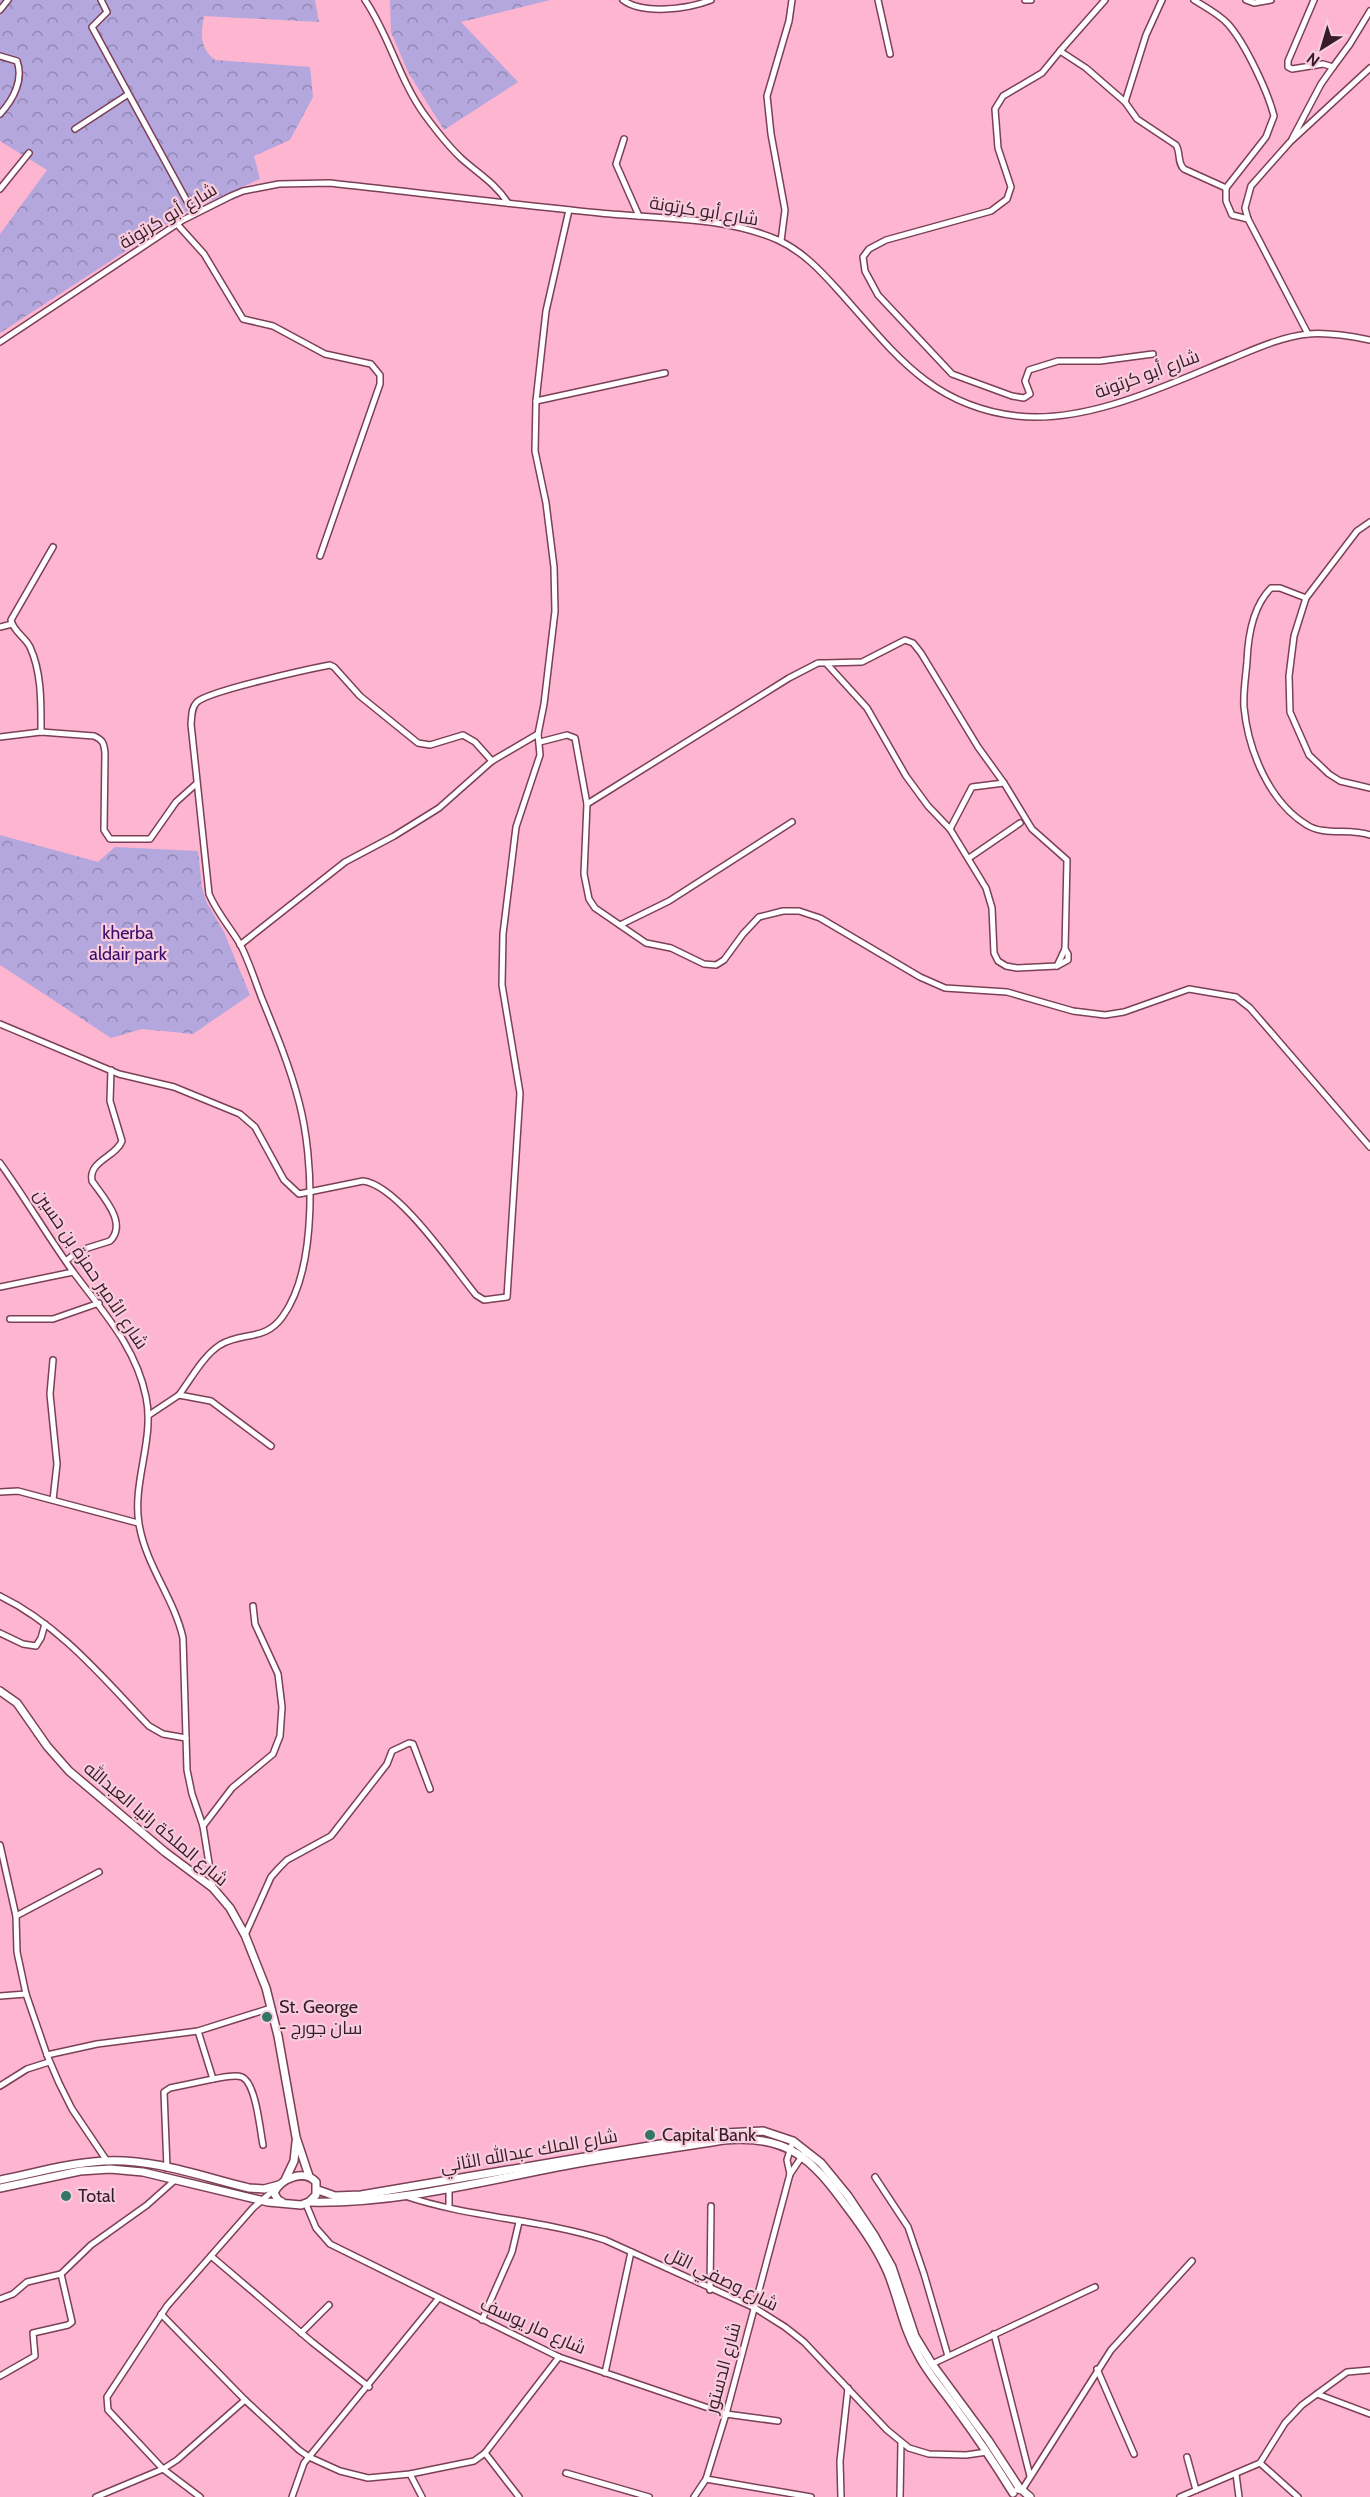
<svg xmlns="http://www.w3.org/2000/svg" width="1370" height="2497" viewBox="0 0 1370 2497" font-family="Cabin,Cairo,sans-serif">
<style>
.forest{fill:url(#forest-crowns)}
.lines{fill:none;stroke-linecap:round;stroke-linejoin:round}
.minor-casing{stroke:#7b3f57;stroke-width:8}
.secondary-casing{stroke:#7b3f57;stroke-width:10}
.minor{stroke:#fff;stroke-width:5}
.secondary{stroke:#fff;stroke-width:7}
.poi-dot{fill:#347566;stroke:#f8ccdc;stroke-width:2}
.labels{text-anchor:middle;stroke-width:4.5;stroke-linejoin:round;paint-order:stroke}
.street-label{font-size:18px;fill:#361c26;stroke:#f8ccdc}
.park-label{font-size:18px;fill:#370c6d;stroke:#f8ccdc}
.poi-label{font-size:18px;fill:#361c26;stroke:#f8ccdc;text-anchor:start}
</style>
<defs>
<pattern id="forest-crowns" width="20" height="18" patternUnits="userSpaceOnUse" patternTransform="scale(1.5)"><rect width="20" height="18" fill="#b4a7dd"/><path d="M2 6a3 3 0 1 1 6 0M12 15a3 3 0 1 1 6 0" fill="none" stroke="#9387b3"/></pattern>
</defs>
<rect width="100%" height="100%" fill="#fdb5d0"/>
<g class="forest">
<path d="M0,0H315L319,22L204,16C201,33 199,48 215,60L310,67L313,97L290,140L254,156L260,179L184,213L0,333V234L47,170L0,141Z"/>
<polygon points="390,0 550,0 461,22 518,82 444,130 408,72 391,32"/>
<polygon points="0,835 98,862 115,847 198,851 202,888 207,903 224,932 250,995 193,1034 142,1029 111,1038 0,965"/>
</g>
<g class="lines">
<defs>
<g id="minor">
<polyline points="101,0 107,12 92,27 194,214"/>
<path d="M365,0C389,35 399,79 424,114C435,129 448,146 462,159C479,174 496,184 508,203"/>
<path d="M623,0C643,15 688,9 711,0"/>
<polyline points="878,0 890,54"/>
<polyline points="1025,0 1031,0"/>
<polyline points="1105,0 1060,51 1086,68 1125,102"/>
<path d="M1162,0L1146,35L1125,102L1137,119L1176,145C1181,153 1177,163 1184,169L1226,188"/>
<path d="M1194,0C1205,7 1219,14 1228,24C1245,43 1268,92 1274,116L1266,137L1226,188V201L1232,215L1248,219"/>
<polyline points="1246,0 1254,3 1271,0"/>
<polyline points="1314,0 1288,61 1288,67 1292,69 1323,64 1333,67 1350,44 1370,11"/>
<polyline points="0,10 8,0"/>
<polyline points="1060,51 1042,73 1003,96 995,109 998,148 1011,187 1007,199 991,211 886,240 869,249 863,257 865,271 878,295 952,374 1012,396 1024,398 1030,394 1025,381 1029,370 1058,361 1100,361 1153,354"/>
<path d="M0,56L17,61C24,80 13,100 0,114"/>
<polyline points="75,129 127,95"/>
<polyline points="624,139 616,164 639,216"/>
<polyline points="1292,139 1321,84 1333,67"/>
<polyline points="0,189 29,153"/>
<polyline points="177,224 204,254 243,319 273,326 325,354 371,364 380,375 380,384 320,556"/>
<polyline points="781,241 785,210 771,134 767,96 789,21 792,0"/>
<polyline points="1308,334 1248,219 1245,208 1251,186 1290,142 1370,68"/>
<path d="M0,342L183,220L231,196L243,191L279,184L330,183C420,193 510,204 600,213C658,219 723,216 778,240C802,251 820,270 838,290C892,350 929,406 1017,416C1086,424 1165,386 1228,360C1253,350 1280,337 1308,334C1328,332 1350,336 1370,340"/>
<polyline points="536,401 665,373"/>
<polyline points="1370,522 1357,531 1306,598 1294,636 1289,676 1290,712 1309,755 1329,774 1340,781 1370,788"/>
<path d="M1306,598L1280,588H1271C1253,606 1248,636 1247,661C1246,675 1243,692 1244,707C1248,750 1269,802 1307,825C1324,836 1350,828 1370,835"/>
<polyline points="0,627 12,624"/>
<path d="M41,732C41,704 42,673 30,647C25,637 13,631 11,620L53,547"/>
<path d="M0,737L41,732L94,736C103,740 104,743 105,753L104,830L110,839H150L176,802L196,784"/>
<polyline points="540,742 567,735 575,738 587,804 789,678 818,663 826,663 867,708 906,776 928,806 950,829 986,888 992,908 994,953 998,961 1006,966 1017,968 1057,966 1065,949 1067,860 1032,829 1004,783 978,747 921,653 913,643 905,640 862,662 826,663"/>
<polyline points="587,804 584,874 589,899 595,908 646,943 671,948 704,964 716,965 724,960 743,934 759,917 783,911 799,911 820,918 920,977 945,988 1007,992 1073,1011 1105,1015 1124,1012 1189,989 1236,997 1250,1008 1370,1147"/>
<polyline points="950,829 972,787 1004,783"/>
<polyline points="969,858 1020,823"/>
<polyline points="620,925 669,901 792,822"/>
<polyline points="240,945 345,862 394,836 439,808 492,761 538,734"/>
<polyline points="1057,966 1068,960 1068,954 1065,949"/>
<path d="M0,1024L119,1074L174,1087L240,1114L255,1127L284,1180L299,1194L363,1181C398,1185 453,1267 476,1295L484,1300L507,1297L520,1093L502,985L503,934L516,827L540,755L538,734L544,704L555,611L554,567L546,503L535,451L536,401L546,311L569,210"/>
<path d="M0,1163C26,1199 48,1237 74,1273C103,1312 136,1347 146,1397C155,1439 132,1482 139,1524C146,1566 174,1598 183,1638L187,1770L192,1794L203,1826L213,1888"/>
<path d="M66,1261L78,1251L110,1241C128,1223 103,1197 92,1181C88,1161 116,1157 122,1141L110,1101L111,1070"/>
<polyline points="0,1287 73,1272"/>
<polyline points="10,1319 53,1319 99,1303"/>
<polyline points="53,1360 50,1394 57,1464 53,1500"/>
<path d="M179,1395C191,1379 203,1356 220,1345C243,1331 265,1342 283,1316C318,1267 314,1158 299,1102C290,1067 276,1033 262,999C255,981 249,961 240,944C230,927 217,913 209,894L191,724C192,716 191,708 197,702C209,691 309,669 330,665L334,667L360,696L418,743L430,745L463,735L475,742L492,761"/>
<polyline points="149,1415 179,1395 211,1401 271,1446"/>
<polyline points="0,1492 18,1491 138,1523"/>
<path d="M0,1596C60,1625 104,1679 149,1726L163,1734L186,1738"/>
<polyline points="0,1633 23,1644 36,1646 41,1638 45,1624"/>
<polyline points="203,1826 232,1788 273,1754 280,1736 282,1707 278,1674 255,1624 253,1606"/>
<polyline points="0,1845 16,1916 17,1952 26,1994 47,2055 59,2083 72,2109 107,2161"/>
<polyline points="16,1916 99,1872"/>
<polyline points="245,1935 271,1877 279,1868 287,1860 331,1836 387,1764 392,1751 409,1743 413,1744 430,1789"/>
<polyline points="0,1996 26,1994"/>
<polyline points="47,2055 97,2044 198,2031 271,2008"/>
<path d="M213,2079C221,2078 234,2074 242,2077C256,2083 260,2130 263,2145"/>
<polyline points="0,2086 27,2069 49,2062"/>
<polyline points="167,2168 164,2092 170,2088 213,2079 198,2031"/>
<polyline points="790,2174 787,2160 793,2141"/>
<polyline points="875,2177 908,2227 924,2274 948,2356"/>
<path d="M405,2196C470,2218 540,2219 605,2240L755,2308L785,2327L804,2342L887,2430L909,2448L929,2454L966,2455L987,2452"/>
<polyline points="306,2204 316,2228 330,2244 559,2357 726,2414 778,2421"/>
<polyline points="449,2207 449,2188"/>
<polyline points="211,2256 312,2342 369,2387"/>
<polyline points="710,2290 711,2206"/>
<polyline points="0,2299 13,2294 27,2282 61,2274 91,2245 147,2205 175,2180"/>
<polyline points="161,2314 245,2400 299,2450 309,2457 340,2471 368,2478 410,2474 474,2461 485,2453 559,2357"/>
<polyline points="482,2320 512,2252 519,2222"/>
<polyline points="301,2333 329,2305"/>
<polyline points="994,2334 1030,2476"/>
<polyline points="932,2364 1095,2287"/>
<polyline points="1097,2369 1134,2454"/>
<polyline points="605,2373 631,2252"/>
<polyline points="0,2376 35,2356 33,2333 68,2325 72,2322 61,2274"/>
<polyline points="1317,2394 1370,2414"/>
<polyline points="485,2453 519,2497"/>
<polyline points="1187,2457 1196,2490"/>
<polyline points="1260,2463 1298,2497"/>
<polyline points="566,2473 649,2497"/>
<polyline points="410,2474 422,2497"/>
<polyline points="1236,2474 1239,2497"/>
<polyline points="706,2479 811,2497"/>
<polyline points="1022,2490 1111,2350 1192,2261"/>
<polyline points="96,2497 163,2469 177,2460 245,2400"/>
<polyline points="200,2497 163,2469 108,2410 107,2397 167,2306 253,2208 275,2189"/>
<polyline points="292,2497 304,2463 438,2299"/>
<polyline points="694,2497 706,2479 726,2414 790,2174 803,2155"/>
<polyline points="841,2497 840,2461 848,2388"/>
<polyline points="900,2497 901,2443"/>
<polyline points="1180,2497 1260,2463 1285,2423 1302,2405 1347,2372 1370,2370"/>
</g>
<g id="secondary">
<polyline points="0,1691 17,1703 47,1746 69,1771 165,1852 213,1888 230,1908 245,1935 266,1988 278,2036 296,2137 309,2176"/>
<path d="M0,2180C35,2173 69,2163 104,2161C153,2158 203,2177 249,2188L264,2189L279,2185"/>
<polyline points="285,2180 294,2161 296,2142"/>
<path d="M0,2188L80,2171L110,2169L143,2172L268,2202L301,2205L309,2202L316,2195V2182C305,2169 281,2178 274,2193L278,2200L282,2202"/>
<polyline points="318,2190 335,2196 361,2195 725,2133 763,2131 793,2141 821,2163 848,2196 874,2235 892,2267 915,2336 932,2364 988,2440 1020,2489"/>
<path d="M309,2202C392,2204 476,2183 557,2167C613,2156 669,2149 724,2140C788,2134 812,2159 847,2207C863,2228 878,2249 888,2273C899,2300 903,2328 918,2354C928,2374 944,2391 957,2410C977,2437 995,2464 1013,2493"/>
<polyline points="1018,2489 1022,2490 1030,2497"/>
</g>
</defs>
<use href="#minor" class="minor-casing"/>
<use href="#secondary" class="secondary-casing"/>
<use href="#minor" class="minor"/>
<use href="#secondary" class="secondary"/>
</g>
<g class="poi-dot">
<circle cx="267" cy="2017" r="6"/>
<circle cx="650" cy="2135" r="6"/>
<circle cx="66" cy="2196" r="6"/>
</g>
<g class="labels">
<g class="street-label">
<text transform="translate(704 211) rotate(9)" y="6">شارع أبو كرتونة</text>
<text transform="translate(168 216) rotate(-31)" y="6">شارع أبو كرتونة</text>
<text transform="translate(1147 374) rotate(-20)" y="6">شارع أبو كرتونة</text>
<text transform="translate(91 1269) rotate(56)" y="6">شارع الأمير حمزة بن حسين</text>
<text transform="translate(156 1824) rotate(40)" y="6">شارع الملكة رانيا العبدالله</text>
<text transform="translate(529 2151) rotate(-10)" y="6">شارع الملك عبدالله الثاني</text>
<text transform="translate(722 2279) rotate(26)" y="6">شارع وصفي التل</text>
<text transform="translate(533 2326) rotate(24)" y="6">شارع مار يوسف</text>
<text transform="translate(723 2368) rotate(-75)" y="6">شارع الدستور</text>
</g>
<g class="park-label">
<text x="128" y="939">kherba<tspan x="128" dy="21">aldair park</tspan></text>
</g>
<g class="poi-label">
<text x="279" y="2013">St. George<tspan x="279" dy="21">- سان جورج</tspan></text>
<text x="662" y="2141">Capital Bank</text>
<text x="78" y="2202">Total</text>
</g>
</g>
<g transform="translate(1322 48) rotate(217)" stroke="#f8ccdc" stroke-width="4.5" paint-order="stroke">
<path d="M0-4.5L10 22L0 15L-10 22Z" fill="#361c26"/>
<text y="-9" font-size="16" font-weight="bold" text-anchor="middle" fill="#361c26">N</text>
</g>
</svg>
